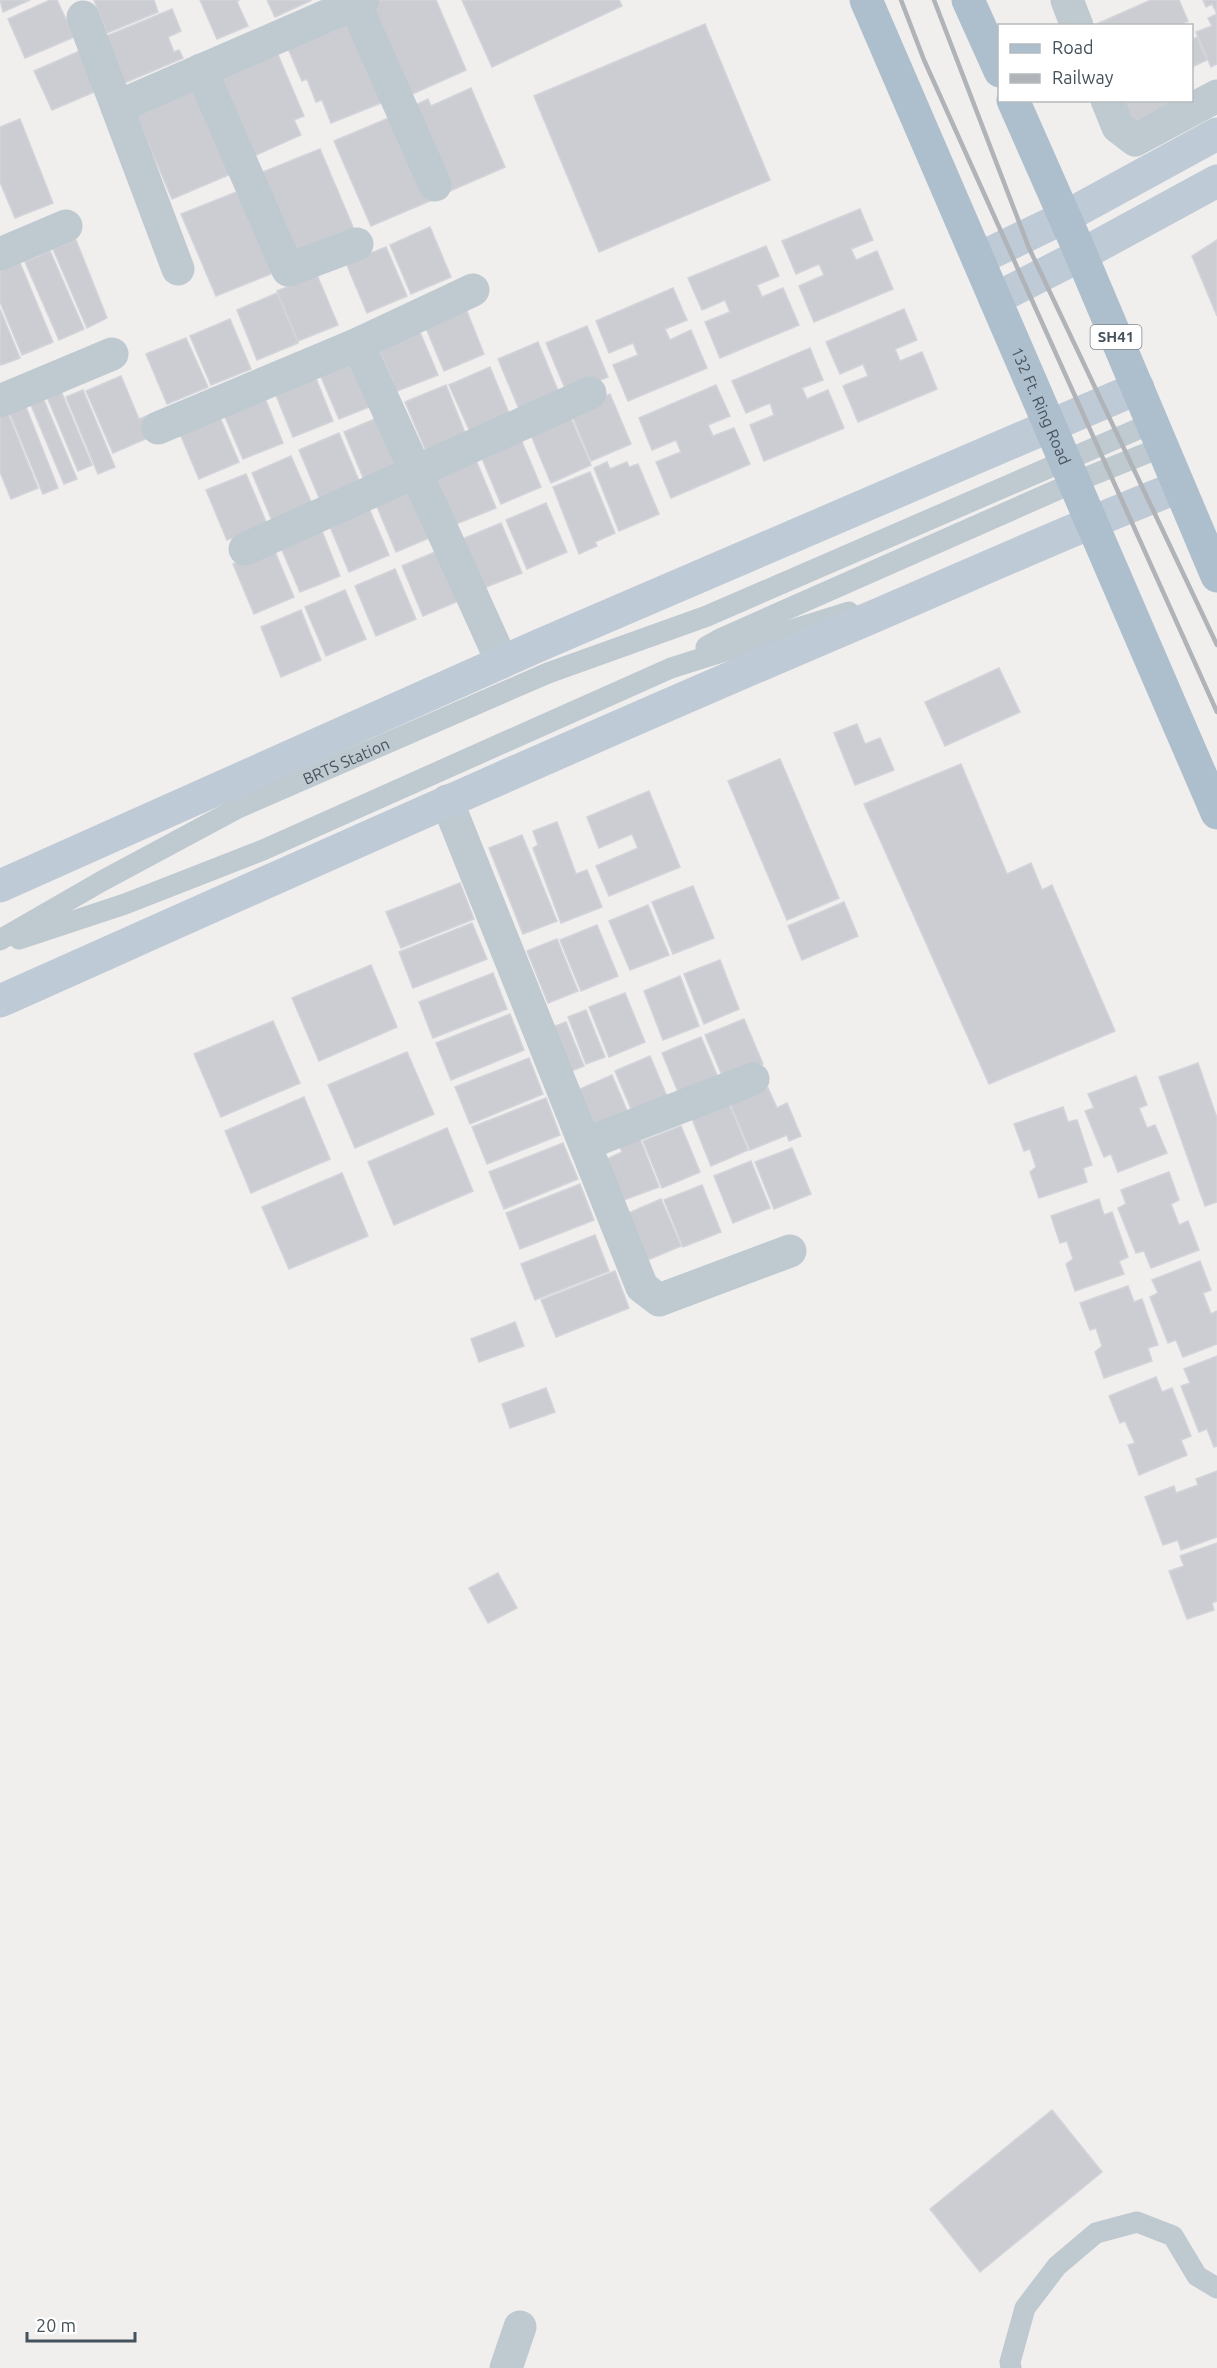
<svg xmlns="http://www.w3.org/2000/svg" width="1217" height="2368" viewBox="0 0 1217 2368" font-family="Ubuntu,sans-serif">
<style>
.building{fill:#cbcdd3;stroke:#d2d4da;stroke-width:1.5}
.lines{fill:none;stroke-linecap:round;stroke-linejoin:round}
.lane{stroke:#bec9d0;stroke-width:21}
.street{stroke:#bec9d0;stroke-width:33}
.secondary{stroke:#becad5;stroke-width:33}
.primary{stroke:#adbecd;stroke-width:33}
.rail{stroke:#b0b3b8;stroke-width:4.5}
.labels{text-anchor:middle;stroke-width:6;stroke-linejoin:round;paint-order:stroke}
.shield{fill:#fff;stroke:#7e868c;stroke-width:1.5}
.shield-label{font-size:15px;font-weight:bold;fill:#46525b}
.street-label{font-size:16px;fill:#46525b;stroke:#fff}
</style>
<rect width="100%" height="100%" fill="#f1eeee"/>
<g class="building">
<polygon points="0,0 30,0 3,12"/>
<polygon points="50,0 57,0 74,37 25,58 8,19"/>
<polygon points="94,0 154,0 158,12 107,33"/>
<polygon points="200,0 239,0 237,2 248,26 217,39"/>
<polygon points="267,0 312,0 275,17"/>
<polygon points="382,0 436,0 466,70 408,96 369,6"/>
<polygon points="462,0 619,0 622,6 492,67"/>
<polygon points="1151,0 1179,0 1188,21 1177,26 1092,26"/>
<polygon points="1203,0 1217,0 1217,64 1211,67 1196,32 1212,26 1208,18 1217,14 1212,4 1206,7"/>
<polygon points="172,9 181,31 168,37 174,52 179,50 183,58 122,84 102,38"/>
<polygon points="350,12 386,101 331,123 322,100 316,102 307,79 302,81 284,39"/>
<polygon points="705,24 770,180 599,252 534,96"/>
<polygon points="1197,37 1207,60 1192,67 1192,40"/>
<polygon points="82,50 101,89 52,110 34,71"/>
<polygon points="276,50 304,116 294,120 301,135 254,156 219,75"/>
<polygon points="197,88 233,173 172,199 136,114"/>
<polygon points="471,88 505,167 450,191 413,106 428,99 431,106"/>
<polygon points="1122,100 1180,100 1131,123"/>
<polygon points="396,115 432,200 371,226 334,141"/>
<polygon points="20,119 53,203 15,218 0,182 0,127"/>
<polygon points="320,149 356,234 295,260 258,174"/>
<polygon points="239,191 273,273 216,296 181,214"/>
<polygon points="860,209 873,240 851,249 856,260 877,251 893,289 814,322 799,286 824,275 819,264 796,274 782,241"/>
<polygon points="430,227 451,277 411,294 390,245"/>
<polygon points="76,240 107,318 87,328 53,249"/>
<polygon points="1217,240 1217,316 1192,256"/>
<polygon points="766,246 779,276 757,285 762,297 783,288 799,325 720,358 705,322 730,312 725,300 702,310 688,278"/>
<polygon points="386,247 407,296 367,313 346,263"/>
<polygon points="50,251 84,329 59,340 25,262"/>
<polygon points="20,263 53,342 22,355 0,302 0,271"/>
<polygon points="317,275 338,325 298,341 277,291"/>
<polygon points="673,288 687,320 665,329 670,340 691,330 707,368 628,401 613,365 638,355 633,343 609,353 596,321"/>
<polygon points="277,293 298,343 257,360 237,310"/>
<polygon points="464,304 484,354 444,371 423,321"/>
<polygon points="0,309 20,358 1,365 0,362"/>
<polygon points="904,309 917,340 895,349 900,361 922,352 937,389 858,422 843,386 868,376 863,364 840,374 826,342"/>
<polygon points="230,319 251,369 211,385 190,336"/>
<polygon points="417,325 438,375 397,391 376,342"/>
<polygon points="587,326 608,377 567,393 546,343"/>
<polygon points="186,338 208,387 167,404 146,354"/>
<polygon points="538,342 559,393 519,409 498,359"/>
<polygon points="810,348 823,380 802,388 807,399 828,390 844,428 764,461 750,425 774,415 770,403 746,413 732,381"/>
<polygon points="358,353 379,403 339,419 318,370"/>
<polygon points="490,367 511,418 471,434 449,385"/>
<polygon points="313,371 333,421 293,437 273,388"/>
<polygon points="121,376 139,419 149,415 157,434 113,453 86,391"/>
<polygon points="446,385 466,435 426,451 405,402"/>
<polygon points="716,385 730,416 708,425 713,436 734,428 750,464 671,498 656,462 681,452 676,440 652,450 639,418"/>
<polygon points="83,390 115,467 98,474 66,397"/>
<polygon points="61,391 92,465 78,471 47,397"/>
<polygon points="41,393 77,479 64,484 28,398"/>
<polygon points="263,393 283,443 243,459 222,410"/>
<polygon points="610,394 631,444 591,461 570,411"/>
<polygon points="22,397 58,488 43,494 6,404"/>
<polygon points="5,406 38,488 11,499 0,472 0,408"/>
<polygon points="218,413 239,462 199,479 178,429"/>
<polygon points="384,415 405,465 365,482 344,432"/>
<polygon points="570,416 591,465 551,483 530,433"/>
<polygon points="339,433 360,483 320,500 299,450"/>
<polygon points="520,437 541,487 501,504 480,454"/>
<polygon points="291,456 313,506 273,523 252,473"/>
<polygon points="475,458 496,508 456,524 435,474"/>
<polygon points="607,462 610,469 627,462 629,467 638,464 659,514 619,531 594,468"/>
<polygon points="590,472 615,533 595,542 597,546 579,554 553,487"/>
<polygon points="246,474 267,524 227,540 206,490"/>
<polygon points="416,485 436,535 396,552 375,502"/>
<polygon points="546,503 567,552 527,569 506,520"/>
<polygon points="368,506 389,555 349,572 328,522"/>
<polygon points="501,523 522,573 481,589 460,540"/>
<polygon points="320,526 340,576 300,592 279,543"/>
<polygon points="273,547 294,597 254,614 233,564"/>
<polygon points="442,549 463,599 423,616 402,566"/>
<polygon points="395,569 416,619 376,636 355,586"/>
<polygon points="345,590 366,639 326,656 305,607"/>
<polygon points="301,610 321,660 281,677 261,627"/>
<polygon points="999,668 1020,712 945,746 925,702"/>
<polygon points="857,724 865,744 880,738 894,770 855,785 834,733"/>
<polygon points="780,759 839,898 787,920 728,781"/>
<polygon points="961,764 1007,874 1031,863 1042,890 1052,885 1115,1031 989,1084 864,804"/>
<polygon points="649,791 680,867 609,896 596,866 638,848 632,834 599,848 587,817"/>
<polygon points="557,822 576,874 587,870 602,907 561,923 533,848 538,845 533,831"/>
<polygon points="522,835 557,921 523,934 489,848"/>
<polygon points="460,883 474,919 401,948 386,912"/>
<polygon points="693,886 714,938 673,954 652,902"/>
<polygon points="844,902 858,936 802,960 788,926"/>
<polygon points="648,905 669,955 630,970 609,921"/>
<polygon points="472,923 487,959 413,988 399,952"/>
<polygon points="597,925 618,976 581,991 560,940"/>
<polygon points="557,939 578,991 548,1003 527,951"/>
<polygon points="720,960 739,1009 704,1024 684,974"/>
<polygon points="371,965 397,1027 319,1061 292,998"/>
<polygon points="493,973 507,1009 433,1038 419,1002"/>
<polygon points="680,976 699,1026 663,1040 644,991"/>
<polygon points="625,993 645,1042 609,1057 589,1007"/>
<polygon points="586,1010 605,1057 586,1064 568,1017"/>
<polygon points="510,1014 524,1050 451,1080 436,1043"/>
<polygon points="744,1019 763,1064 724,1080 705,1035"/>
<polygon points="273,1021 300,1083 221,1117 194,1054"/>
<polygon points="566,1022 584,1066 569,1072 550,1028"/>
<polygon points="701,1037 720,1082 681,1099 662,1053"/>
<polygon points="407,1052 434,1114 355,1148 328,1085"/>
<polygon points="650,1056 669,1101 634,1116 615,1071"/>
<polygon points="529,1058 543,1094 470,1124 455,1087"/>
<polygon points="1198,1063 1217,1118 1217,1202 1205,1206 1159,1077"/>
<polygon points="612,1075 631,1120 597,1134 578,1090"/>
<polygon points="1136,1076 1147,1105 1139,1108 1147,1128 1155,1125 1167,1153 1118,1172 1111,1154 1104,1157 1085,1111 1094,1108 1088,1094"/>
<polygon points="768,1088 777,1108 787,1103 801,1136 789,1141 787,1135 750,1150 730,1103"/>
<polygon points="304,1097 330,1159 251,1193 225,1131"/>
<polygon points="546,1098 560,1135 487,1164 472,1127"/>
<polygon points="729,1104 748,1150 711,1166 692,1119"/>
<polygon points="1063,1107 1068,1122 1077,1120 1092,1165 1083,1168 1087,1182 1039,1198 1030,1172 1036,1167 1030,1149 1024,1151 1014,1124"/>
<polygon points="681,1126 700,1172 662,1188 643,1141"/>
<polygon points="447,1128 473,1191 394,1225 368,1162"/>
<polygon points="638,1134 659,1187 621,1201 605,1160 622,1152 618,1142"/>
<polygon points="563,1143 578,1179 504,1209 489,1172"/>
<polygon points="792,1148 811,1194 774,1209 755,1162"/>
<polygon points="751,1161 770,1208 733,1223 714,1176"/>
<polygon points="1169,1172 1179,1200 1171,1204 1179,1225 1188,1221 1199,1250 1151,1268 1144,1251 1136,1253 1118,1208 1126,1204 1121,1190"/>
<polygon points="342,1173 368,1236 289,1269 262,1207"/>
<polygon points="580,1184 594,1220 520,1249 506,1213"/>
<polygon points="702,1185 721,1232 683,1247 664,1200"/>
<polygon points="661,1199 681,1246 643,1262 624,1215"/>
<polygon points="1099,1199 1104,1215 1112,1212 1128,1257 1119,1261 1124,1274 1075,1291 1066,1264 1073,1259 1067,1241 1060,1243 1051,1216"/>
<polygon points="595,1235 609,1271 535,1300 521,1264"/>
<polygon points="1200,1261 1211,1290 1203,1293 1211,1314 1217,1311 1217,1344 1183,1357 1176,1340 1168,1343 1150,1297 1158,1293 1152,1280"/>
<polygon points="615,1271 629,1308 556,1337 541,1300"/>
<polygon points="1128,1286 1134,1302 1142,1299 1158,1345 1148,1348 1152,1361 1104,1378 1095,1352 1102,1346 1096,1328 1090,1330 1080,1303"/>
<polygon points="515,1322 524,1346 479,1362 471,1339"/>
<polygon points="1217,1356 1217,1446 1214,1447 1207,1429 1199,1432 1181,1386 1190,1383 1184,1369"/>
<polygon points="1156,1377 1162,1392 1172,1388 1191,1436 1181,1440 1187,1455 1139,1475 1128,1445 1135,1443 1125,1421 1120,1423 1109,1396"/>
<polygon points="546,1388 555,1412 510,1428 502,1404"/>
<polygon points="1217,1471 1217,1537 1181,1550 1178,1540 1163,1545 1145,1497 1174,1486 1176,1493 1198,1485 1196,1479"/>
<polygon points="1217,1543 1217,1601 1212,1603 1214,1610 1187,1619 1169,1571 1184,1566 1180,1556"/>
<polygon points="498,1573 517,1608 488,1623 469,1588"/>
<polygon points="1052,2110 1102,2172 980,2272 930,2209"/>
</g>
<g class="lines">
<g class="lane">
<polyline points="706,647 722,638 1075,482 1162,447"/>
<polyline points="19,939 125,904 263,850 671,668 849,612"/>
<path id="s1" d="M0,940L102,881L238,808L548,673L707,616L1152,423"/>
<polyline points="1011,2368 1010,2362 1025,2308 1057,2266 1096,2233 1137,2222 1173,2236 1197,2276 1217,2288"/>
</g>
<g class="street">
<polyline points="1067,0 1077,26"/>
<polyline points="355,4 435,185"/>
<polyline points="83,17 117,107 363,0"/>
<polyline points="201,70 288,270 357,244"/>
<polyline points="1107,100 1118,127 1135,140 1217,96"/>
<polyline points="117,107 178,269"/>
<polyline points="0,254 66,226"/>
<polyline points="358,344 473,290"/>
<polyline points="0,401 112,354"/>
<polyline points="158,428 358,344 502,662"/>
<polyline points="245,549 590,393"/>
<polyline points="447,801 642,1287 659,1300 790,1251"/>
<polyline points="585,1144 753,1079"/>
<polyline points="506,2368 520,2327"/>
</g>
<g class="secondary">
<polyline points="978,259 1065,217 1217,134"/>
<polyline points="995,299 1081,255 1217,181"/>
<polyline points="0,886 540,645 1138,388"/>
<path d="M0,1001C287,873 574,744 863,621C968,576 1072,529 1178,487"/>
</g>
<g class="primary">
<path id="s2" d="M866,0L1217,813"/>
<polyline points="968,0 1000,71"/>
<polyline points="1013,100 1077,245 1217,576"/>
</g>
<g class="rail">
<polyline points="901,0 924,60 1217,712"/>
<polyline points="934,0 1029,248 1217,645"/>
</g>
</g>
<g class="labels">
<rect class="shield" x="1090.5" y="325" width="51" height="24" rx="4.5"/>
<g class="shield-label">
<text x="1116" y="342">SH41</text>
</g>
<g class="street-label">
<text dy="6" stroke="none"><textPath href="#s2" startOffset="442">132 Ft. Ring Road</textPath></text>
<text dy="6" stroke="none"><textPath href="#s1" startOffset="390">BRTS Station</textPath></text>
</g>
</g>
<rect x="998" y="24" width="195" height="78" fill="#ffffff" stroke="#b5babd" stroke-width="1.5"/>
<rect x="1010" y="44" width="30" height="9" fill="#adbecd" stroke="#b5babd" stroke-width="1.5"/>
<text x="1052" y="54" font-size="18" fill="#46525b">Road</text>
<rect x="1010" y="74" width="30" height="9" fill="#b0b3b8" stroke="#b5babd" stroke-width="1.5"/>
<text x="1052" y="84" font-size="18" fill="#46525b">Railway</text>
<path d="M27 2332v9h108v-9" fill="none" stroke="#46525b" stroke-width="3"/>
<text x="36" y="2332" font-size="18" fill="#46525b" stroke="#ffffff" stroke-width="4.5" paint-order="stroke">20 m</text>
</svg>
